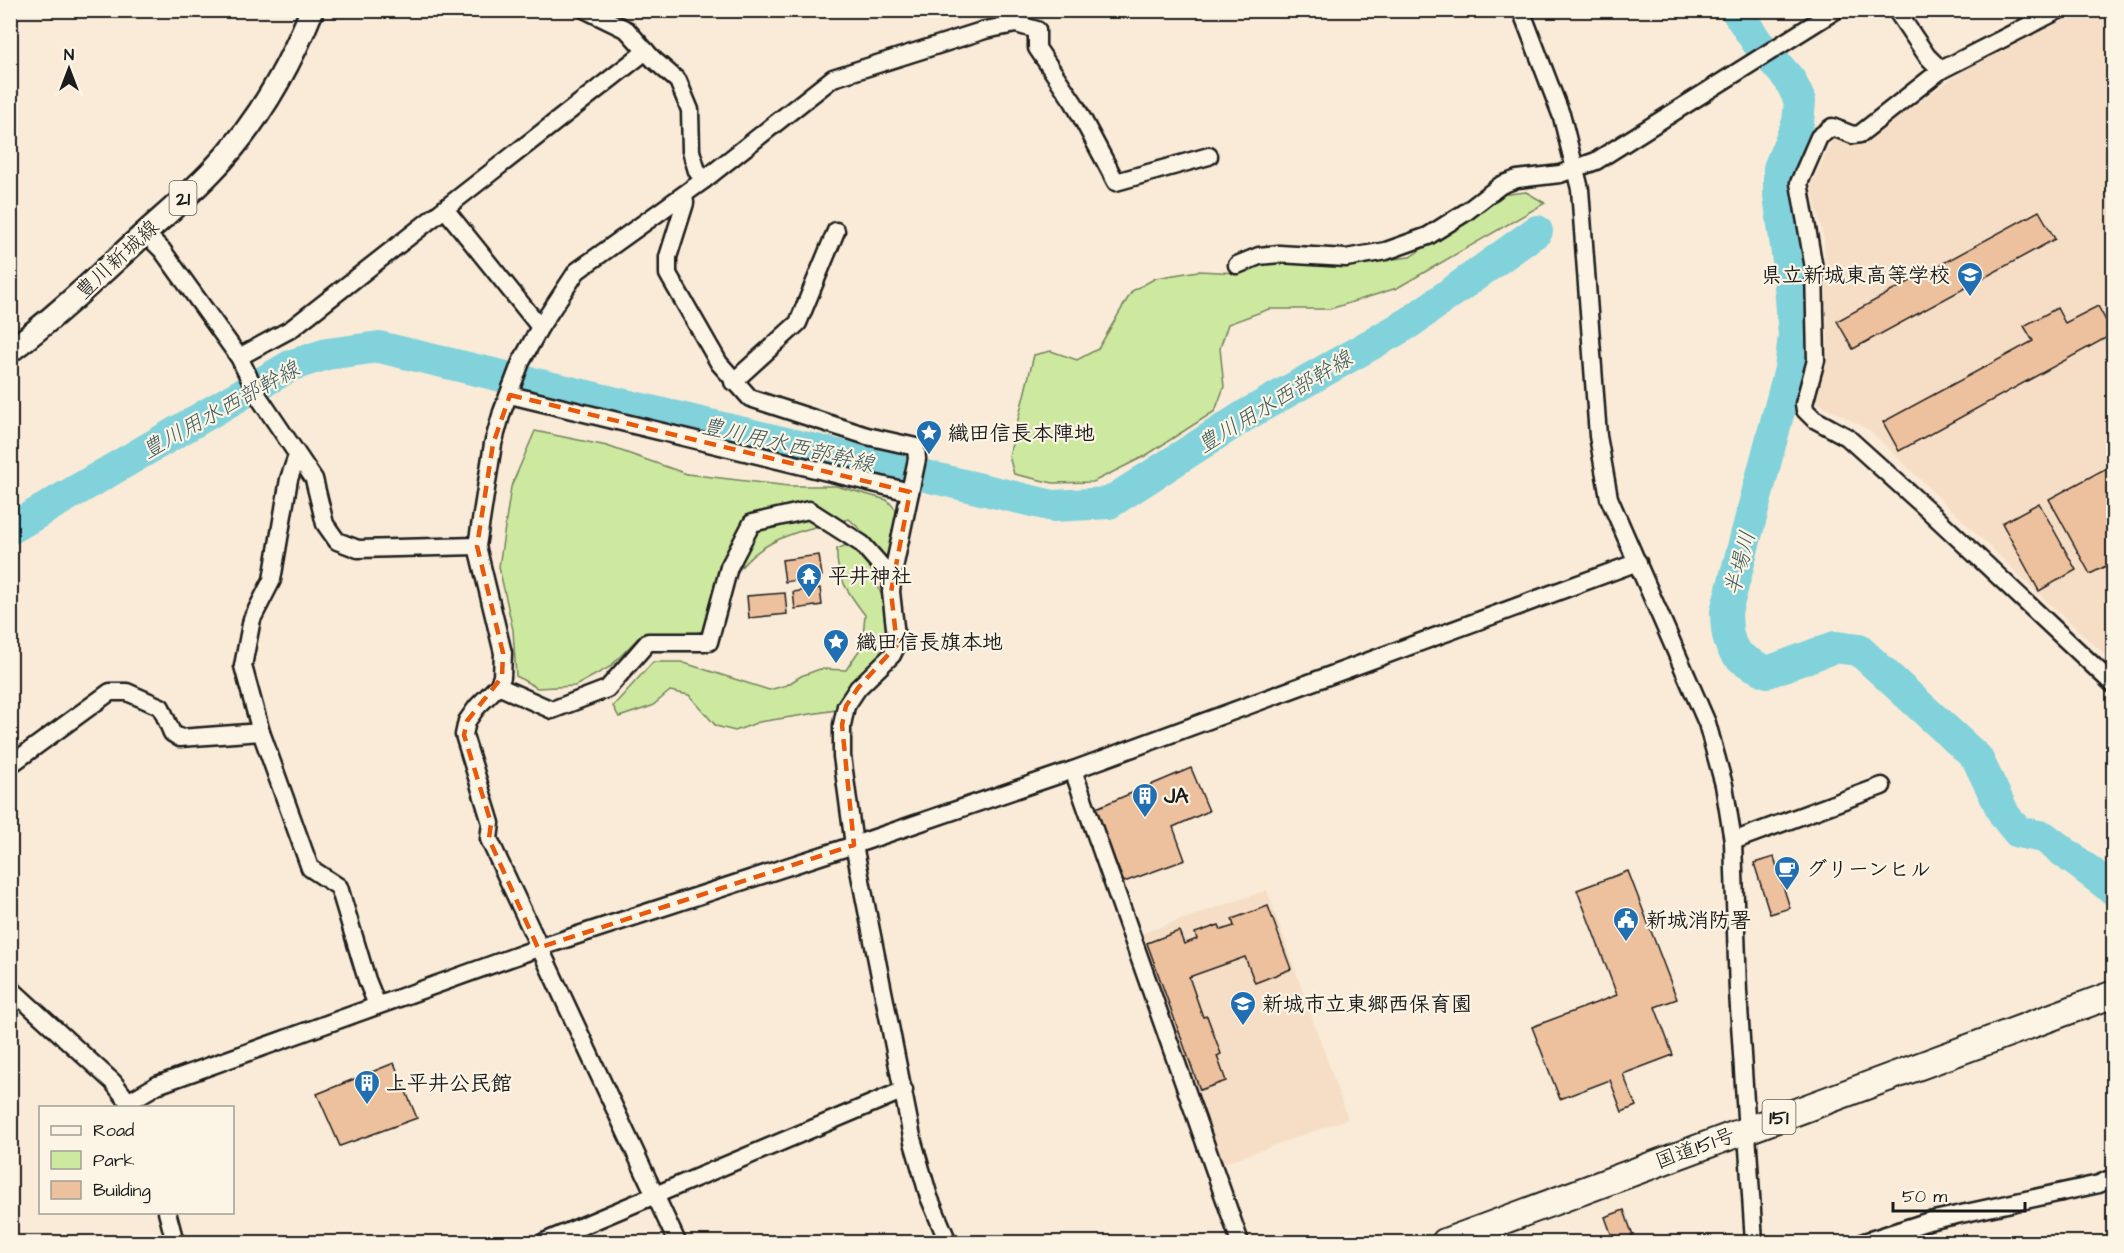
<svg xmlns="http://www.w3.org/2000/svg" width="2124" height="1253" viewBox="0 0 2124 1253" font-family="'Architects Daughter','Klee One',sans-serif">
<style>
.built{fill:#f6dec6}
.green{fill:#cde99f;stroke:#74825e;stroke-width:1.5}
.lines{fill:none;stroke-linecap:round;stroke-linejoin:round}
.river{stroke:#81d2db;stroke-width:32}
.building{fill:#eec19e;stroke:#1c1c1c;stroke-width:1.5}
.minor-casing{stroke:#1c1c1c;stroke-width:21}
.major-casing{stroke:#1c1c1c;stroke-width:27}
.highway-casing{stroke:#1c1c1c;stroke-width:30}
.minor{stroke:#fcf5e5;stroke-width:16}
.major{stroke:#fcf5e5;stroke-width:22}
.highway{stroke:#fcf5e5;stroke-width:26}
.marked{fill:none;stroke:#e8590c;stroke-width:4.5;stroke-dasharray:12 8;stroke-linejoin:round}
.labels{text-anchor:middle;stroke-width:4.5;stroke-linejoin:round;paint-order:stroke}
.shield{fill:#fcf5e5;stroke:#5f5d58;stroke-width:1.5}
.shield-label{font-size:20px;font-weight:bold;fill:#1c1c1c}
.street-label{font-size:21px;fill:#1c1c1c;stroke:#fcf5e5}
.poi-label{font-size:21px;font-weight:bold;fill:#1c1c1c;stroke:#fcf5e5;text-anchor:start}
.water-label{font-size:22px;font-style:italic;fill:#3f5c5f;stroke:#fcf5e5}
</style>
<rect width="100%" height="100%" fill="#f9ebd7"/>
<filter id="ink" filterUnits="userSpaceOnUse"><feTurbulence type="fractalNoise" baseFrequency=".0167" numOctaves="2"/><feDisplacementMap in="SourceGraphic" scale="12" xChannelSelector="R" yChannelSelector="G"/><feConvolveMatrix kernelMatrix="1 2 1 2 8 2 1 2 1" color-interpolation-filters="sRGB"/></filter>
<g filter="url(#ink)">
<g class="built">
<polygon points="2080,11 2113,11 2113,662 2043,598 1869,430 1816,402 1828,357 1824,239 1811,185 1833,138 1856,146 1974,63"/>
<polygon points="1267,890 1348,1119 1219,1165 1137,935"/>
</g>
<g class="green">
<polygon points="1526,192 1545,203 1397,288 1330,309 1269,309 1228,324 1220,348 1224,387 1215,411 1145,456 1093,482 1053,483 1014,474 1009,456 1034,355 1051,351 1077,360 1098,349 1132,291 1156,278 1198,271 1239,273 1257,261 1351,264 1410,257 1500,195"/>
<path d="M535,431L607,446L687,474L789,486H836L887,500L897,511L889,553L873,570C876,586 887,603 889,619C892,656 868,666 848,689C843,695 839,703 836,710L759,722L735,731L716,726L689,695L670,691L652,706L619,717L613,706L653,662H681L769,690L787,685L801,676L820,669L846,670L862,646L865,615C849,594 835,576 837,549L854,542L860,529L849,519C798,531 748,539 725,594C721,604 720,616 718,626L696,633L638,638L610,667L575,686L537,688L516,676L513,630L499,567L511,487Z"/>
</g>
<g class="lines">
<g class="river">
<path d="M1736,10L1757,42L1790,80L1800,101L1798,122L1779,168V195L1788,261L1794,335L1790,369L1726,612C1727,650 1733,657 1768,672L1835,647L1859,650L1977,758L2005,816L2018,832L2044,837L2114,890"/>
<polyline points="10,529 292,365 327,354 379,347 1053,506 1109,503 1246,415 1409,323 1537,231"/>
</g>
</g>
<g class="building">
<polygon points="2039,211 2055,239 1853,349 1837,321"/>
<polygon points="2098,306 2113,334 1899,451 1883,422 2033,341 2024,326 2057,308 2065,323"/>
<polygon points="2114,464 2114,562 2090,574 2049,499"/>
<polygon points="2039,503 2076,570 2039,591 2002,523"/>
<polygon points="819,555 822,576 785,582 782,560"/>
<polygon points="820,588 822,605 795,609 793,592"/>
<polygon points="785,593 787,614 749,618 747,596"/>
<polygon points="1191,768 1209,811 1173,827 1185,860 1124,882 1094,809"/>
<polygon points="1774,857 1790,908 1770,914 1754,863"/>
<polygon points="1628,871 1677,999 1655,1007 1673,1055 1623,1074 1636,1106 1622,1112 1610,1080 1560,1099 1532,1027 1617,995 1577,890"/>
<polygon points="1268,906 1291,969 1255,983 1245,957 1189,977 1203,1017 1207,1016 1221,1054 1217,1056 1226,1081 1200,1090 1147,943 1179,931 1184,944 1197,939 1195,933 1219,925 1221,930 1234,926 1232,919"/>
<polygon points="394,1063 417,1118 340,1146 317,1094"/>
<polygon points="1624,1210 1635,1242 1614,1242 1605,1217"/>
</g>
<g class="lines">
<defs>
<g id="minor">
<polyline points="586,10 627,30 653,59 678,81 690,110 691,151 697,171 704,180 577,271 540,327 521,362 502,412 493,444 477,546 503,653 502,677 498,686 477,707 467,721 464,735 491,823 489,839 677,1242"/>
<polyline points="1521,10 1562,117 1580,189 1598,436 1609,498 1707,723 1724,785 1733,841 1738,992 1754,1242"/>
<polyline points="1896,10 1927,56 1941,70"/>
<polyline points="2059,10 1941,70 1860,134 1853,135 1832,127 1819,137 1799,183 1814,268 1816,360 1804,404 1805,410 1814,419 1847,437 1928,510 2114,685"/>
<polyline points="704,180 833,78 985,30 1016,24 1037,30 1037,48 1074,103 1116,182 1209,156"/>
<polyline points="684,195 685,203 668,257 668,274 719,363 750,398 867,436 916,447 917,459 893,573 891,592 897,645 892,655 858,688 846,706 842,725 842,756 854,845 913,1142 929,1197 948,1242"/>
<polyline points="445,209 540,327"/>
<polyline points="145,233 162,250 239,357 258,396 314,479 325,524 337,541 358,549 477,546"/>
<polyline points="1237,265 1259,256 1279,254 1346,258 1386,251 1428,236 1466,212 1501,185 1517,179 1560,174 1596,161 1836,10"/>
<polyline points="239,357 291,329 646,51"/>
<polyline points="733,382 798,323 836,231"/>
<polyline points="510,395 910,492"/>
<polyline points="297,456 289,479 272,580 252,619 243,666 261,732 310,868 339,887 367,980 377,1005"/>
<polyline points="498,686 552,710 607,689 648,642 709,642 729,567 752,523 809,510 862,544 884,569 893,573"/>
<polyline points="10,765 110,692 127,692 161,707 172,733 180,738 261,732"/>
<polyline points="1073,770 1240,1242"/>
<polyline points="1733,841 1882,786"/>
<polyline points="10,988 113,1082 133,1108"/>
<polyline points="130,1101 157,1085 538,948 854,845 1073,770 1638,562"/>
<polyline points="167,1212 175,1242"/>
<polyline points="544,1242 904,1090"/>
<polyline points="1864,1242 1929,1221 2099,1184 2114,1177"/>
</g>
<path id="major" d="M10,351C53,319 92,282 131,246C158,221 186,198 211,172C257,125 288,70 312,10"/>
<polyline id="highway" points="1445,1242 2114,994"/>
</defs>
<use href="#minor" class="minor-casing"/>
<use href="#major" class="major-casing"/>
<use href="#highway" class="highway-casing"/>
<use href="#minor" class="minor"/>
<use href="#major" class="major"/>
<use href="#highway" class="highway"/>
</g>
</g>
<path class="marked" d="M510,395L910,492L891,592L897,645L858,688L846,706L842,725L854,845L538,948L489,839L491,823L464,735L467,721L502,677L503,653L477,546L493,444Z"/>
<defs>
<symbol id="school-pin" viewBox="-11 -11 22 30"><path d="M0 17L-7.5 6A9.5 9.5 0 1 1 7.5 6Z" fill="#1f6fb2" stroke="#fcf5e5"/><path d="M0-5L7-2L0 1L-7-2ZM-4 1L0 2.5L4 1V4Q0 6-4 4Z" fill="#fff"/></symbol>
<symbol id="sight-pin" viewBox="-11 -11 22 30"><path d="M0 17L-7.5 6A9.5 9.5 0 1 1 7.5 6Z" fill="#1f6fb2" stroke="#fcf5e5"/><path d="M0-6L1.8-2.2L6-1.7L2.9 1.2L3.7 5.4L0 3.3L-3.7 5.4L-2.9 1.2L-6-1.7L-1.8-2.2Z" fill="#fff"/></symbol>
<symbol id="temple-pin" viewBox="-11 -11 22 30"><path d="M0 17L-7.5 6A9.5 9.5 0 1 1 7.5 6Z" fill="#1f6fb2" stroke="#fcf5e5"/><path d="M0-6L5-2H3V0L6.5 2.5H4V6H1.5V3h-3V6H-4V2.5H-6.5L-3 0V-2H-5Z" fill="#fff"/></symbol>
<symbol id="building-pin" viewBox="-11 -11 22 30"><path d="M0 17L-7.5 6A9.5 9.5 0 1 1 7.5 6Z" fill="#1f6fb2" stroke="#fcf5e5"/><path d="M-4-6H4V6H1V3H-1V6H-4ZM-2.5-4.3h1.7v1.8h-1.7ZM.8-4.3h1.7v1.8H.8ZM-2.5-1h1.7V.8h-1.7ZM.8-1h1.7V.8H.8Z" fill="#fff"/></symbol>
<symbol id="cafe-pin" viewBox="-11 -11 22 30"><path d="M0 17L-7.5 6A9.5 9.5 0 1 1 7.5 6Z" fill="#1f6fb2" stroke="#fcf5e5"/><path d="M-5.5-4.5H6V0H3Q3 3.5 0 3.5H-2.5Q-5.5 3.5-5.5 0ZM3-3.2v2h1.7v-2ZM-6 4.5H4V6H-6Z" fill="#fff"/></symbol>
<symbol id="civic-pin" viewBox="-11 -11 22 30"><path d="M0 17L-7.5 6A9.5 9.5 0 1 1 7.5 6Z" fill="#1f6fb2" stroke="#fcf5e5"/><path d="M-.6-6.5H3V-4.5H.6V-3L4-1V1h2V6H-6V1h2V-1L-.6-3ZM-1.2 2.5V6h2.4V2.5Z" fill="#fff"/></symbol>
</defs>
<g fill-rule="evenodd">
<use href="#school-pin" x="1955" y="260" width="30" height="40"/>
<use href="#sight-pin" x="914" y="418" width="30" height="40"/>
<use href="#temple-pin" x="794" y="561" width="30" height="40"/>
<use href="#sight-pin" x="821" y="627" width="30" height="40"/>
<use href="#building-pin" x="1130" y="781" width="30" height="40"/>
<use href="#cafe-pin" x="1772" y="854" width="30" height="40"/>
<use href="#civic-pin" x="1611" y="905" width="30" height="40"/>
<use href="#school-pin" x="1228" y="989" width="30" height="40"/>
<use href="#building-pin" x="352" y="1068" width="30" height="40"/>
</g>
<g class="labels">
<g class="shield">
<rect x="169.5" y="181" width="27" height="34" rx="4.5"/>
<rect x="1762.5" y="1100" width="33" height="34" rx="4.5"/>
</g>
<g class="shield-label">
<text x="183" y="205">21</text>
<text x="1779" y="1124">151</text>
</g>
<g class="street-label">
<text transform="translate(117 259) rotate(-43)" y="7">豊川新城線</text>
<text transform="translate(1695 1148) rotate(-20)" y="7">国道151号</text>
</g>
<g class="poi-label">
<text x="1950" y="282" text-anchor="end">県立新城東高等学校</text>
<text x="948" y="440">織田信長本陣地</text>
<text x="828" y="583">平井神社</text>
<text x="856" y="649">織田信長旗本地</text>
<text x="1164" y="803">JA</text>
<text x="1806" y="876">グリーンヒル</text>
<text x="1646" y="927">新城消防署</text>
<text x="1262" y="1011">新城市立東郷西保育園</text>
<text x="386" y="1090">上平井公民館</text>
</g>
<g class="water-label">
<text transform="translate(1274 401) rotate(-31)" y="8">豊川用水西部幹線</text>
<text transform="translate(220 409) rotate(-29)" y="8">豊川用水西部幹線</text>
<text transform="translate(788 444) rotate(13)" y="8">豊川用水西部幹線</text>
<text transform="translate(1739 563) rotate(-75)" y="8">半場川</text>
</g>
</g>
<rect width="2124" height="1253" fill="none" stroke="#fcf5e5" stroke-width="36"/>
<rect x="18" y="18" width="2088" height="1217" fill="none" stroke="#1c1c1c" stroke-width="2" filter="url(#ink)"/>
<rect x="39" y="1106" width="195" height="108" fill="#fcf5e5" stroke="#a29e95" stroke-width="1.5"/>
<rect x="51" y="1126" width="30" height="9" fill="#fcf5e5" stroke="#a29e95" stroke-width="1.5"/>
<text x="93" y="1136" font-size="18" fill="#1c1c1c">Road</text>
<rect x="51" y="1151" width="30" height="18" fill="#cde99f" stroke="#a29e95" stroke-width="1.5"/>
<text x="93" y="1166" font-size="18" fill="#1c1c1c">Park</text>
<rect x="51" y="1181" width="30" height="18" fill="#eec19e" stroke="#a29e95" stroke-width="1.5"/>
<text x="93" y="1196" font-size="18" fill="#1c1c1c">Building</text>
<g transform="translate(69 69)" stroke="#fcf5e5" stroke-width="4.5" paint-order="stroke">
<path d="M0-4.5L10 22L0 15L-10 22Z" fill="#1c1c1c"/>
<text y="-9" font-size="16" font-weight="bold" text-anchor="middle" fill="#1c1c1c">N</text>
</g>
<path d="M1893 1202v9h132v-9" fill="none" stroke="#1c1c1c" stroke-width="3"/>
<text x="1902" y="1202" font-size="18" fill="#1c1c1c" stroke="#fcf5e5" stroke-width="4.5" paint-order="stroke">50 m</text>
</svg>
